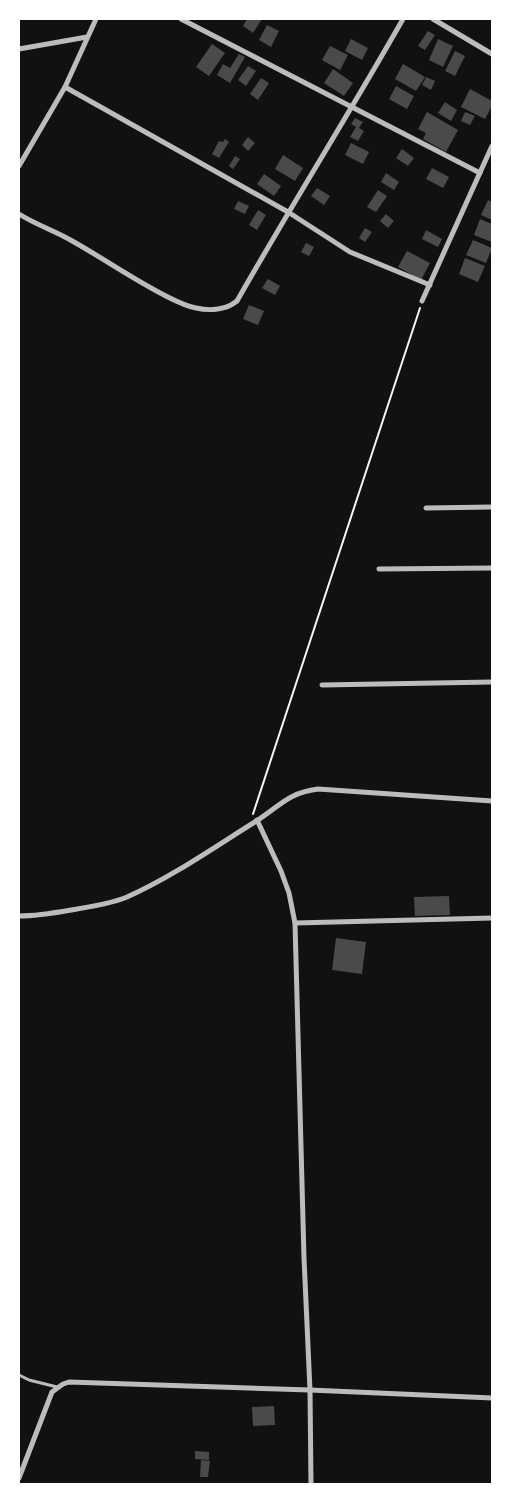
<svg xmlns="http://www.w3.org/2000/svg" width="511" height="1503" viewBox="0 0 511 1503" font-family="Georgia,serif">
<style>
.building{fill:#4a4a4a}
.lines{fill:none;stroke-linecap:round;stroke-linejoin:round}
.path{stroke:#f5f5f5;stroke-width:2}
.service{stroke:#bcbcbc;stroke-width:3}
.minor{stroke:#bcbcbc;stroke-width:5}
</style>
<rect width="100%" height="100%" fill="#111"/>
<g class="building">
<polygon points="247,19 262,19 253,33 243,26"/>
<polygon points="267,25 279,31 271,47 259,40"/>
<polygon points="428,31 435,35 425,50 418,46"/>
<polygon points="351,39 368,48 362,60 345,51"/>
<polygon points="438,39 453,46 443,67 429,60"/>
<polygon points="212,44 225,53 209,76 196,67"/>
<polygon points="330,46 348,55 340,70 322,60"/>
<polygon points="455,51 465,56 455,76 445,71"/>
<polygon points="239,54 245,57 230,83 217,75 223,64 230,68"/>
<polygon points="403,64 425,77 416,91 395,79"/>
<polygon points="248,66 256,71 246,86 238,80"/>
<polygon points="333,69 353,83 344,96 324,83"/>
<polygon points="426,77 435,81 431,90 422,85"/>
<polygon points="261,78 269,83 258,100 250,94"/>
<polygon points="396,86 414,96 407,109 389,99"/>
<polygon points="470,89 492,101 492,106 485,119 461,107"/>
<polygon points="445,102 457,110 451,121 438,113"/>
<polygon points="427,112 458,130 446,152 423,139 426,133 418,129"/>
<polygon points="465,112 475,116 470,125 461,121"/>
<polygon points="355,118 363,122 359,128 364,131 358,141 350,137 356,127 351,124"/>
<polygon points="248,137 255,143 248,151 242,145"/>
<polygon points="225,139 229,142 219,158 212,154 219,141 223,142"/>
<polygon points="351,143 369,152 363,164 345,155"/>
<polygon points="402,149 414,158 408,166 396,158"/>
<polygon points="283,155 303,168 295,181 275,169"/>
<polygon points="235,156 240,159 233,169 229,166"/>
<polygon points="432,168 449,177 443,188 426,179"/>
<polygon points="386,173 399,182 394,190 381,182"/>
<polygon points="264,174 281,186 274,196 257,184"/>
<polygon points="317,188 330,196 324,205 311,196"/>
<polygon points="378,190 387,196 376,212 367,207"/>
<polygon points="488,200 492,202 492,220 481,215"/>
<polygon points="238,201 249,206 245,214 234,209"/>
<polygon points="258,210 266,215 257,230 249,225"/>
<polygon points="386,214 394,221 388,228 380,221"/>
<polygon points="480,219 492,224 492,242 474,235"/>
<polygon points="365,228 372,232 365,242 359,238"/>
<polygon points="426,230 442,239 438,247 422,239"/>
<polygon points="473,240 492,248 486,263 466,255"/>
<polygon points="306,243 314,247 309,256 301,252"/>
<polygon points="407,251 430,263 421,280 398,267"/>
<polygon points="465,258 485,266 478,282 459,274"/>
<polygon points="268,279 280,286 275,295 262,288"/>
<polygon points="249,305 264,311 258,325 243,319"/>
<polygon points="449,896 450,915 415,916 414,897"/>
<polygon points="336,938 366,942 362,974 332,970"/>
<polygon points="274,1406 275,1425 253,1426 252,1407"/>
<polygon points="195,1451 209,1452 209,1460 195,1459"/>
<polygon points="201,1460 210,1461 208,1477 200,1477"/>
</g>
<g class="lines">
<polyline class="path" points="253,814 420,308"/>
<polyline class="service" points="19,1375 29,1380 57,1387"/>
<g class="minor">
<polyline points="181,19 480,173"/>
<polyline points="433,19 492,54"/>
<polyline points="19,49 87,37"/>
<polyline points="65,87 288,212 350,252 430,285"/>
<polyline points="19,166 65,87 96,19"/>
<path d="M19,214C36,225 56,231 74,242C104,259 133,279 164,295C174,300 185,306 196,308C210,311 226,310 237,301C291,206 349,114 403,19"/>
<polyline points="422,301 492,146"/>
<polyline points="426,508 492,507"/>
<polyline points="379,569 492,568"/>
<polyline points="322,685 492,682"/>
<polyline points="257,820 281,871 289,893 295,923 304,1258 310,1390 311,1484"/>
<path d="M19,916C37,916 54,913 71,910C90,907 110,904 127,897C172,877 216,846 258,820C281,805 288,793 318,789L492,801"/>
<polyline points="295,923 492,918"/>
<polyline points="19,1478 52,1392 63,1384 69,1382 310,1390 492,1398"/>
</g>
</g>
<rect width="511" height="1503" fill="none" stroke="#ffffff" stroke-width="40"/>
</svg>
